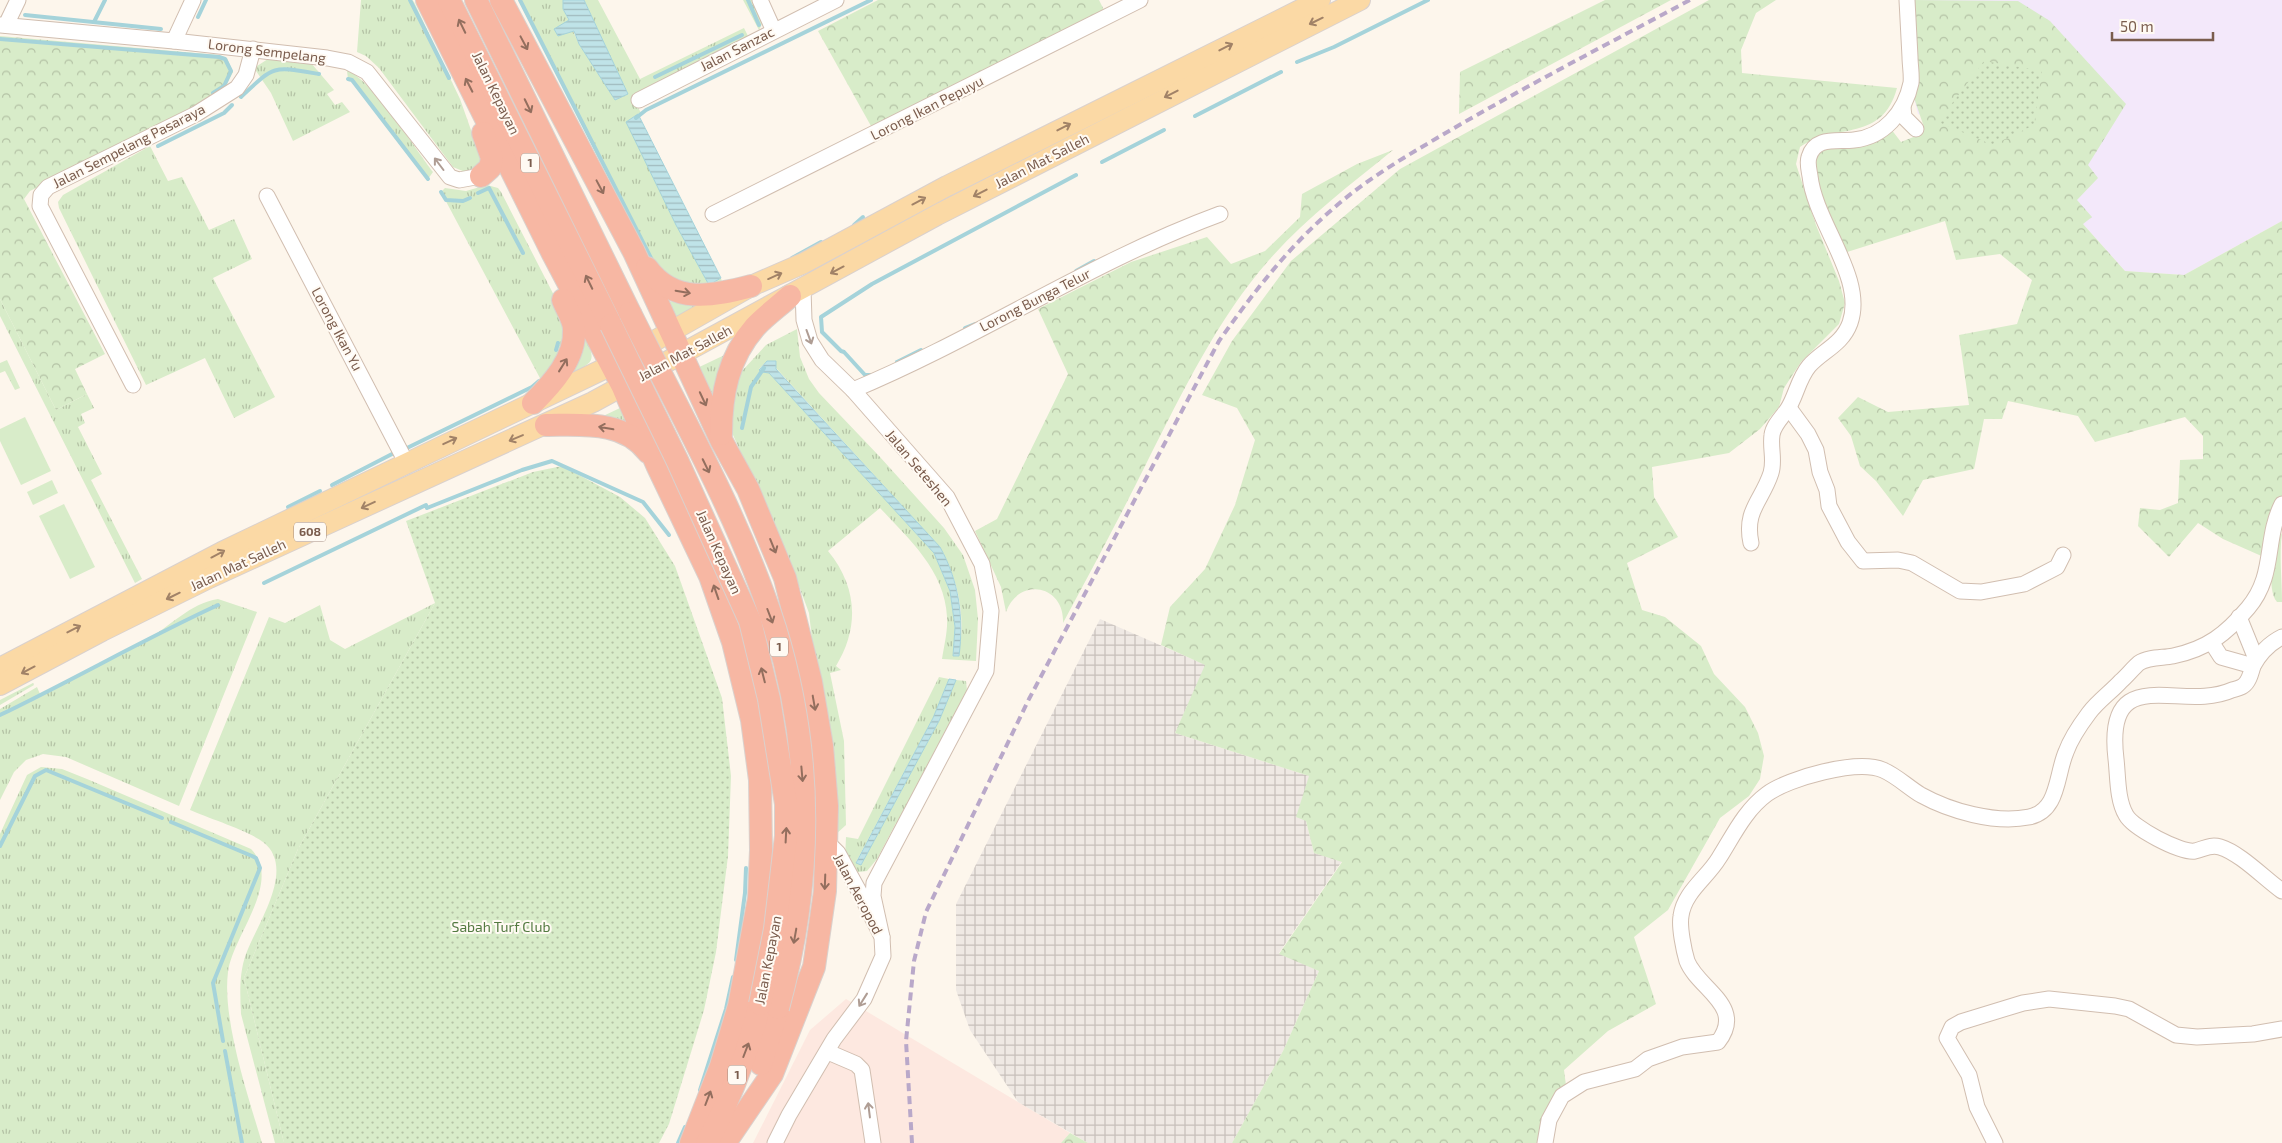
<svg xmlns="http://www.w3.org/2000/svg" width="2282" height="1143" viewBox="0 0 2282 1143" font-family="'Exo 2',sans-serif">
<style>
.commercial{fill:#fde8e0}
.industrial{fill:url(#industrial-grid)}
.education{fill:#f3e8fa}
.grass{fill:url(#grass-tufts);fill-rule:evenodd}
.forest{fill:url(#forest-crowns)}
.park{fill:url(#park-dots)}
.pitch{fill:#d8ecc9}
.water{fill:url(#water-rules);stroke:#a5d3da}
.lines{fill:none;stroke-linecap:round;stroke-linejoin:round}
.stream{stroke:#a5d3da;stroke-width:4}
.minor-casing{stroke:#d1beb0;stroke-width:17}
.major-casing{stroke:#dad1cd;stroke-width:22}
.highway-casing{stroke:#dad1cd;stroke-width:24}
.minor{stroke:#fff;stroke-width:15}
.major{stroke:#fbd9a5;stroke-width:20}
.highway{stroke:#f7b7a3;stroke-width:22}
.rail{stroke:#b9a8c9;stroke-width:4;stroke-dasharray:8 5;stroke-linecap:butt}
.highway-bridge-casing{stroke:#dad1cd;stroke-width:24;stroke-linecap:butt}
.highway-bridge{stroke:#f7b7a3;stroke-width:22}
.oneway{stroke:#a18267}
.oneway2{stroke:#936e5e}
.oneway3{stroke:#af9d94}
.labels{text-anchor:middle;stroke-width:4;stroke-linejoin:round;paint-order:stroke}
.shield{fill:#fffaf3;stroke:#a28b7f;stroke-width:1}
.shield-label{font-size:12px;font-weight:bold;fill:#7a5c4d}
.street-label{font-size:14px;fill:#7a5c4d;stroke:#fffaf3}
.park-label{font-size:14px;fill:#537a41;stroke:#fffaf3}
</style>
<defs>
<pattern id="industrial-grid" width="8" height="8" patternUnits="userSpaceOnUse" patternTransform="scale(1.25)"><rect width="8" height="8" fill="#efe9e4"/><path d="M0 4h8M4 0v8" fill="none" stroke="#c7c0bb"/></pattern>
<pattern id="grass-tufts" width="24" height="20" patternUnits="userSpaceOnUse" patternTransform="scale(1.25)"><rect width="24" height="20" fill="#d8ecc9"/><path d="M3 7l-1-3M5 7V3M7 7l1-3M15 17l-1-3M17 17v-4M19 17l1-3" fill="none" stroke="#b4c2a5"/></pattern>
<pattern id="forest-crowns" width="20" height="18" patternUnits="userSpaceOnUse" patternTransform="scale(1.25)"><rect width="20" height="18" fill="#d8ecc9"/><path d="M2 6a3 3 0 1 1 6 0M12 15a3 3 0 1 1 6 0" fill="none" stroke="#b4c2a5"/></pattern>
<pattern id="park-dots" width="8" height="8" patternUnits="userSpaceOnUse" patternTransform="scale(1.25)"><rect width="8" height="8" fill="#d8ecc9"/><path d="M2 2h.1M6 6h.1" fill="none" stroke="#b4c2a5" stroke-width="1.8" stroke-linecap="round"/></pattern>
<pattern id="water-rules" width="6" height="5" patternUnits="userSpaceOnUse" patternTransform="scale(1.25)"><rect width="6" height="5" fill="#bfe3e8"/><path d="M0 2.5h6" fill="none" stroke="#a0bbbe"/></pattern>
</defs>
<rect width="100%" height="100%" fill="#fdf6ec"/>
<polygon class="commercial" points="846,999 1018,1102 1070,1133 1061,1143 753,1143 810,1030"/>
<polygon class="industrial" points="1100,619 1206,665 1175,733 1309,776 1306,821 1314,853 1342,861 1279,953 1319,971 1283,1051 1232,1143 1088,1143 1018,1102 970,1030 956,990 956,904"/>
<polygon class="education" points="1913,0 2282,0 2282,221 2184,275 2125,271 2083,224 1993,145 1918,114 1914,98"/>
<g class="grass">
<polygon points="361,0 412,0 414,2 460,99 482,161 477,169 465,172 453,167 379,68 366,56 357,52"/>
<polygon points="519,0 563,0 563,9 569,21 555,30 558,36 573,31 579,44 615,100 627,94 584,0 598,0 640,79 744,28 750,40 633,98 641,113 638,114 709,285 721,278 724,291 696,290 653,266"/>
<polygon points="743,0 756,0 764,20 759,30"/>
<polygon points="271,57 311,63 334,90 327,94 335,105 342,102 350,112 293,141 271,93 254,68"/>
<path d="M347,71C367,74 418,152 433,172L428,179L352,81L348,79Z"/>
<polygon points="150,146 168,181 182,177 209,230 234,219 252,259 213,278 275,397 234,418 205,358 146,385 59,208 58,202 63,195"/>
<polygon points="487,185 498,188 501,192 561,309 566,328 557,360 541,380 441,192 445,188 466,191"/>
<polygon points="0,299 56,410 87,394 94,408 81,414 85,423 78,427 102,474 91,480 142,579 135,583 0,316"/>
<polygon points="668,301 701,307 671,322"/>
<path d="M797,329L800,357L809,379L819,393L880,457L944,528L963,555L975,590L978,619L976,661L942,659C944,646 948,631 947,617C945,571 909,539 880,508L828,551C857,586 860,627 836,666L841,670L830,673L844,741L846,825L835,835L809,613L792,567L729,426L735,383L742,371L766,345ZM767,361H776V368L940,547C955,573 964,607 961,638C961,644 956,650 953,655L955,627L950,591L934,553L769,373L759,369Z"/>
<path d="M584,334C595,359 597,362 571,373Z"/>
<polygon points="733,351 713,397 693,370"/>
<polygon points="7,360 20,388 15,390 5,371 0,373 0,363"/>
<polygon points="620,408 635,439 578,428"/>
<path d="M2282,533C2279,555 2282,579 2282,602H2277C2266,589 2273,547 2282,533Z"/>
<path d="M218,599L257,612L179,806L66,757L43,754L26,760L14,772L0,800V709L37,687L40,694C76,677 111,659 146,640C170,627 190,603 218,599Z"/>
<path d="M435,603L298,849L244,978L284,1143H275L241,1014C240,994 239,973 246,954C257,924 297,868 263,842C249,831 208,818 190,810L269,617L285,623L320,605L330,640L345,649Z"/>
<polygon points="939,677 949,679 933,718 856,862 861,865 939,721 956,680 966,681 967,691 964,699 899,824 896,823 877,859 867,871 850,873 845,859 846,837 858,839"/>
<polygon points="33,683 34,685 0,705 0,700"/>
<path d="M41,767L62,769L87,779L251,849C283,882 233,935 228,972C222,1019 248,1096 262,1143H0V834L27,775Z"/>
</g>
<g class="forest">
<polygon points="878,0 1099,0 1105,12 871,126 818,31"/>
<polygon points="1605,0 1671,0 1459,114 1460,72"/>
<path d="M1709,0H1776L1756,13L1741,50L1742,73L1897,88C1882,143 1837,122 1800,147L1796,164L1816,225L1839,281L1845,303L1839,324L1801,362L1784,388L1779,407L1760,429L1729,453L1652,467L1654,497L1678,537L1627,563L1642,610L1665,617L1701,646L1714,674L1745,707L1758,733L1764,756L1760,779L1749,796L1720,818L1668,910L1634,937L1656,1004L1608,1031L1564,1070L1568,1101L1542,1143H1232L1283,1051L1319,971L1279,954L1342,862L1314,853L1306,821L1296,817L1309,776L1175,733L1205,665L1161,645L1170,607L1205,569L1235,505L1255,440L1237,408L1202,395L1232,341L1291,261L1400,169Z"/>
<path d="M1913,0L2018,1L2050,21L2126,104L2088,165L2098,178L2077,200L2092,217L2083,224L2125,271L2184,275L2282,221V497L2266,558L2223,539L2198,523L2169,557L2138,526L2140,508L2160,510L2178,503L2180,460L2203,459V436L2185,417L2095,442L2078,416L2008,401L2002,419H1984L1974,469L1923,480L1903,516L1876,481L1860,466L1851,436L1838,418L1858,397L1888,412L1969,405L1959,335L2017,324L2032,280L2000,254L1956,260L1945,221L1844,253C1833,227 1806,177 1816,150L1891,129L1901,142L1916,136L1924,127L1914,98Z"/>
<polygon points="0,36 219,55 227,58 233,72 226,86 194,109 30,191 24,199 105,354 75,369 87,394 56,410 0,299"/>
<path d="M1393,150C1350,185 1306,218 1269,260C1218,318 1183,391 1148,460C1121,515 1092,569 1063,623C1065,585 1019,576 1006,612L1001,587L975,531L997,519L1068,374L1038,309L1131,262L1207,237L1231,264L1265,251L1300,217L1302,194L1357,164Z"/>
<polygon points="1070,1133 1088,1143 1061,1143"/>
</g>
<g class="park">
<polygon points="1984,61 2042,71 2034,125 1993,145 1938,122"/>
<polygon points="562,466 620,497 645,518 675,566 722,698 731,776 728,856 716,952 704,1010 669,1124 659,1143 284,1143 244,978 298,849 435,603 406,521 533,472"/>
</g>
<g class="pitch">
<polygon points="25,417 51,471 21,485 0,441 0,429"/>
<polygon points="52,480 58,493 33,505 27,492"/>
<polygon points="64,504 95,567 70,579 39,516"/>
</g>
<g class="water">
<polygon points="563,0 584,0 628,94 615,100 579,44 574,31 558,36 554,29 569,20 563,9"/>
<polygon points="638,114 721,278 709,285 676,225 626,122"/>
<path d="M767,361H776V369L940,547C959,581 964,618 959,656H953L955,627L950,591L934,553L769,373L762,372L759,370Z"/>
<polygon points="949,679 956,680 939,721 861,865 856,863 933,718"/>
</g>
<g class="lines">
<g class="stream">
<polyline points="410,0 449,78"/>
<polyline points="520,0 653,262"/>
<polyline points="748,0 759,25"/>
<polyline points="25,15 161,29"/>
<polyline points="198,17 206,0"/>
<polyline points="94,22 105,0"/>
<polyline points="0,39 219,57 225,59 231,71 224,86 213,93"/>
<polyline points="1297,62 1334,47 1428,0"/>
<polyline points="655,77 742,35"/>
<polyline points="348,79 352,80 428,179"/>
<path d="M241,97C275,65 272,66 319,74"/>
<polyline points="1195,116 1281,72"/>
<polyline points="636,118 646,110 871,0"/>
<polyline points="158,146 224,113 232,105"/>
<polyline points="1102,162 1164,130"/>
<polyline points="441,192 446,200 463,201 470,198"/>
<polyline points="478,193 489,188 523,253"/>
<polyline points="854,225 863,217"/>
<polyline points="792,258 821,242"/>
<polyline points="1076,271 1094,261"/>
<polyline points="965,328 975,324"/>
<polyline points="556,350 558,343"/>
<polyline points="897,362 921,350"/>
<polyline points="872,375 865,375 844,352 841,351 822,332 821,317 872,284 1076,175"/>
<polyline points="742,428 751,387 764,368"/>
<polyline points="407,448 532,387 539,381"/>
<polyline points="332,485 394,453"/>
<polyline points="288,507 320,491"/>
<polyline points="264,583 426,505 427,508 522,470 552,461 643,502 669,535"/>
<path d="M0,715C73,680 144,639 218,605"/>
<polyline points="171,822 252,856 256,858 260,868 213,983 223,1041"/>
<polyline points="0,846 35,776 46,770 162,818"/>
<polyline points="736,960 745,893 746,868"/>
<polyline points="225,1051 242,1143"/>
<polyline points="700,1090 726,1009 733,977"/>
<polyline points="678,1143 685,1127"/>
</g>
<defs>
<g id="minor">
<polyline points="760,0 774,31"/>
<polyline points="0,25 174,41 327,58 348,62 367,72 450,177 459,180 481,176"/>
<polyline points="6,25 18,0"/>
<polyline points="174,41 193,0"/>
<polyline points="639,100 836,0"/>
<polyline points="1903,107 1904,117 1916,129"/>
<polyline points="267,196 406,462"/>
<polyline points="713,214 1140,0"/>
<polyline points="803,289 804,320 810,341 822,360 853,390 947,497 982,564 991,611 986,671 874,883 873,896 882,937"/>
<polyline points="133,385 40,206 41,195 48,187 196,114 237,88 246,75 253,49"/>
<path d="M853,390C978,338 1092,261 1220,214"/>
<polyline points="1789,408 1808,434 1816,450 1820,472 1827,490 1829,506 1848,542 1863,561 1898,560 1912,563 1960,591 1981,592 2024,584 2057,567 2063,555"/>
<path d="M1751,543C1744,510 1762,501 1771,473C1775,460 1770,448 1772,435C1773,426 1782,417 1787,410C1796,397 1798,379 1809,366C1822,351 1842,345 1850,323C1866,278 1815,223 1810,176C1809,170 1807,163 1809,157C1815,136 1837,142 1854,140C1884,137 1905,112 1911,83C1912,75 1910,65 1910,57C1909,38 1908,19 1907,0"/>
<polyline points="2239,617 2254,654 2259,655"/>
<path d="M2212,643L2221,657L2253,666C2260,653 2268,644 2282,637"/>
<path d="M2253,666C2251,673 2249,682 2243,686C2240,688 2236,689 2232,690C2181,713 2104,659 2116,759C2118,776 2117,800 2126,815C2133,828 2180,853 2195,851C2204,849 2210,844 2220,847C2240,853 2264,878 2282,891"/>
<polyline points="828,1052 856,1064 862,1070 873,1143"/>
<polyline points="775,1143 789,1115 834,1039 864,999 883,956 882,937 860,893 838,853 827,842"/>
<path d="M1545,1143L1549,1120L1562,1096L1584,1082L1635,1069L1648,1059L1682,1047L1718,1042C1746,1006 1698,989 1687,961C1684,951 1679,927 1681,916C1684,892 1707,878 1719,858C1733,836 1745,810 1767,794C1789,778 1857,759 1883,770C1897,776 1909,788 1921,795C1950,811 1995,824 2029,817C2059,811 2056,775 2066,752C2071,738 2080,725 2089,713C2098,701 2111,692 2121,681C2127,676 2133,668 2139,663C2148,657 2163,658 2173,656C2207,649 2226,634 2248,608C2276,575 2264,540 2282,504"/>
<polyline points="1995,1143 1977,1107 1969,1075 1947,1038 1952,1027 1961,1022 2023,1003 2049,999 2115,1006 2129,1009 2176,1035 2197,1037 2253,1034 2282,1029"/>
</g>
<g id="major">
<polyline points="0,668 222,552 612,365 751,286 804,263 947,186 1320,0"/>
<polyline points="0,685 102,631 209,578 593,402 937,215 1360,0"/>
</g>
<g id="highway">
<polyline points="427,0 553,254 623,387 657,465 710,576 733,642 752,720 760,780 761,850 759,898 739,1006 721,1066 691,1143"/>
<polyline points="449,0 611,325"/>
<polyline points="476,0 630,313"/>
<polyline points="501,0 634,252 721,440 748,489 785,578 811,682 822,746 827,806 825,891 814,967 772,1074 725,1143"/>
<polyline points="481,176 490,168 492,158 483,133"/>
<path d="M647,268C674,305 713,296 751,286"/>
<path d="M533,403C552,384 576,358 574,329C574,320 566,308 563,300"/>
<path d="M546,425C582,425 624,420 648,452"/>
<path d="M721,434C721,394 728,358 755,327C765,316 779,306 790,296"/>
<polyline points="761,1064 778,1008"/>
<path d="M707,1143C730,1100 748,1051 760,1004"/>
</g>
</defs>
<use href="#minor" class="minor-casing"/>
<use href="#major" class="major-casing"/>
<use href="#highway" class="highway-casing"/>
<use href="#minor" class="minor"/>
<use href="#major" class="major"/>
<use href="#highway" class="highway"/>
<path class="rail" d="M912,1143L906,1041L914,961L926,912L1029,699L1219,341C1253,293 1289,246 1335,207C1373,174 1417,150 1461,124C1536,81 1613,41 1690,0"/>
<defs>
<g id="highway-bridge">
<path d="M630,313C681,416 740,518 775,628C814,754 813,881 778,1008"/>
<polyline points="611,325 677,460 750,621 769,699 786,804 786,836 775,929 760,1004"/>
</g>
</defs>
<use href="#highway-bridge" class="highway-bridge-casing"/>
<use href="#highway-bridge" class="highway-bridge"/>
</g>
<defs><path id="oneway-shaft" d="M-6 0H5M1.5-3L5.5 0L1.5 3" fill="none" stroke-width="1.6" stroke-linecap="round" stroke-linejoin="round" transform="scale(1.25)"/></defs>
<g class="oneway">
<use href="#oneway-shaft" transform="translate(1316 21) rotate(154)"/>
<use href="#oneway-shaft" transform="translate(1226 47) rotate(-27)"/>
<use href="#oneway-shaft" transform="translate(1171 94) rotate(153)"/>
<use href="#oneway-shaft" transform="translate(1064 127) rotate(-27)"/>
<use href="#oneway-shaft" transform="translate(980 193) rotate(153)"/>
<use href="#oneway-shaft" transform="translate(919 201) rotate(-28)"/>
<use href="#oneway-shaft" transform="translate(837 270) rotate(152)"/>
<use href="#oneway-shaft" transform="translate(775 276) rotate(-24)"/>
<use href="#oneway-shaft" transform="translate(516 438) rotate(157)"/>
<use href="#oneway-shaft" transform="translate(450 441) rotate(-25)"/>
<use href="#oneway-shaft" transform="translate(368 505) rotate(155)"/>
<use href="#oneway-shaft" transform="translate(218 554) rotate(-28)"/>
<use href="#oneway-shaft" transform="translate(173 596) rotate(154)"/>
<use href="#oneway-shaft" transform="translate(74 629) rotate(-27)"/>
<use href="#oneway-shaft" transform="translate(28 670) rotate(152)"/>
</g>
<g class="oneway2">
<use href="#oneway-shaft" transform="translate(462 26) rotate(-116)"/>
<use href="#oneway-shaft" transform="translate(524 43) rotate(62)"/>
<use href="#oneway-shaft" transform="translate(469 85) rotate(-117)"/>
<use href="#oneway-shaft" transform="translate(528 106) rotate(64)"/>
<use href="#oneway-shaft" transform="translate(600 187) rotate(62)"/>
<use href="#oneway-shaft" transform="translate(589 282) rotate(-116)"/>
<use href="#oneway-shaft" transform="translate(683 292) rotate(10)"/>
<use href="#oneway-shaft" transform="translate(563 365) rotate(-58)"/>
<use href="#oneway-shaft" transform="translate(703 399) rotate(65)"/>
<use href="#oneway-shaft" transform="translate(606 428) rotate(-170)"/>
<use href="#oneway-shaft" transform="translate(706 466) rotate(64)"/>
<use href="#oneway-shaft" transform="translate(773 546) rotate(68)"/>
<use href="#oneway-shaft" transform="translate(716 592) rotate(-109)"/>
<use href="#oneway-shaft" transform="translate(770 616) rotate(69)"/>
<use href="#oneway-shaft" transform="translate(763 675) rotate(-104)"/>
<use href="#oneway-shaft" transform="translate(814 703) rotate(80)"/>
<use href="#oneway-shaft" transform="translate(802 774) rotate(85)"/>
<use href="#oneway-shaft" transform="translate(786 835) rotate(-87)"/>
<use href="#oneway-shaft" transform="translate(825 882) rotate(92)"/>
<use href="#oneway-shaft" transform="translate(795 936) rotate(100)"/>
<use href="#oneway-shaft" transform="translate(746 1050) rotate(-69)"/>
<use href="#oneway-shaft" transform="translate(708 1098) rotate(-69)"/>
</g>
<g class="oneway3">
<use href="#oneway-shaft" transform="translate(439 164) rotate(-127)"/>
<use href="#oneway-shaft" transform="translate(809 337) rotate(70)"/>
<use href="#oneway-shaft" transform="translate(863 1000) rotate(122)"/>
<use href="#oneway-shaft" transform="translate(869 1110) rotate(-97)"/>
</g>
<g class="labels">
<g class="shield">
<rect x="521" y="153.5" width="18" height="19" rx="4"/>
<rect x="294" y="522.5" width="32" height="19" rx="4"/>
<rect x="770" y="637.5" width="18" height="19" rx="4"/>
<rect x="728" y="1065.5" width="18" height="19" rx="4"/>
</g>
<g class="shield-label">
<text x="530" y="167">1</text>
<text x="310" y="536">608</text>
<text x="779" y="651">1</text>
<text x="737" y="1079">1</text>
</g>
<g class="street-label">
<text transform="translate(737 49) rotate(-27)" y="5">Jalan Sanzac</text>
<text transform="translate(267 51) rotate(7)" y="5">Lorong Sempelang</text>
<text transform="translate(496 93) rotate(64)" y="5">Jalan Kepayan</text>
<text transform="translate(927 108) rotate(-27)" y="5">Lorong Ikan Pepuyu</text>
<text transform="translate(129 146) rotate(-27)" y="5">Jalan Sempelang Pasaraya</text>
<text transform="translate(1042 161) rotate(-27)" y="5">Jalan Mat Salleh</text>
<text transform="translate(1035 300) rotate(-27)" y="5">Lorong Bunga Telur</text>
<text transform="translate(337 329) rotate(62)" y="5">Lorong Ikan Yu</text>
<text transform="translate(685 353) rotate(-28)" y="5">Jalan Mat Salleh</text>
<text transform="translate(919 468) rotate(50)" y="5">Jalan Seteshen</text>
<text transform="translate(719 552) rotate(66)" y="5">Jalan Kepayan</text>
<text transform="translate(238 565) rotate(-25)" y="5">Jalan Mat Salleh</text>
<text transform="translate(858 894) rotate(62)" y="5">Jalan Aeropod</text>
<text transform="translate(768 960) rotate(-79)" y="5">Jalan Kepayan</text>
</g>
<g class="park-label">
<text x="501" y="932">Sabah Turf Club</text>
</g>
</g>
<path d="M2112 32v8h101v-8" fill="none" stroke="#7a5c4d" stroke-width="2.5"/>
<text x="2120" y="32" font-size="15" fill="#7a5c4d" stroke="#fffaf3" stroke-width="4" paint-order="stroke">50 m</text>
</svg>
